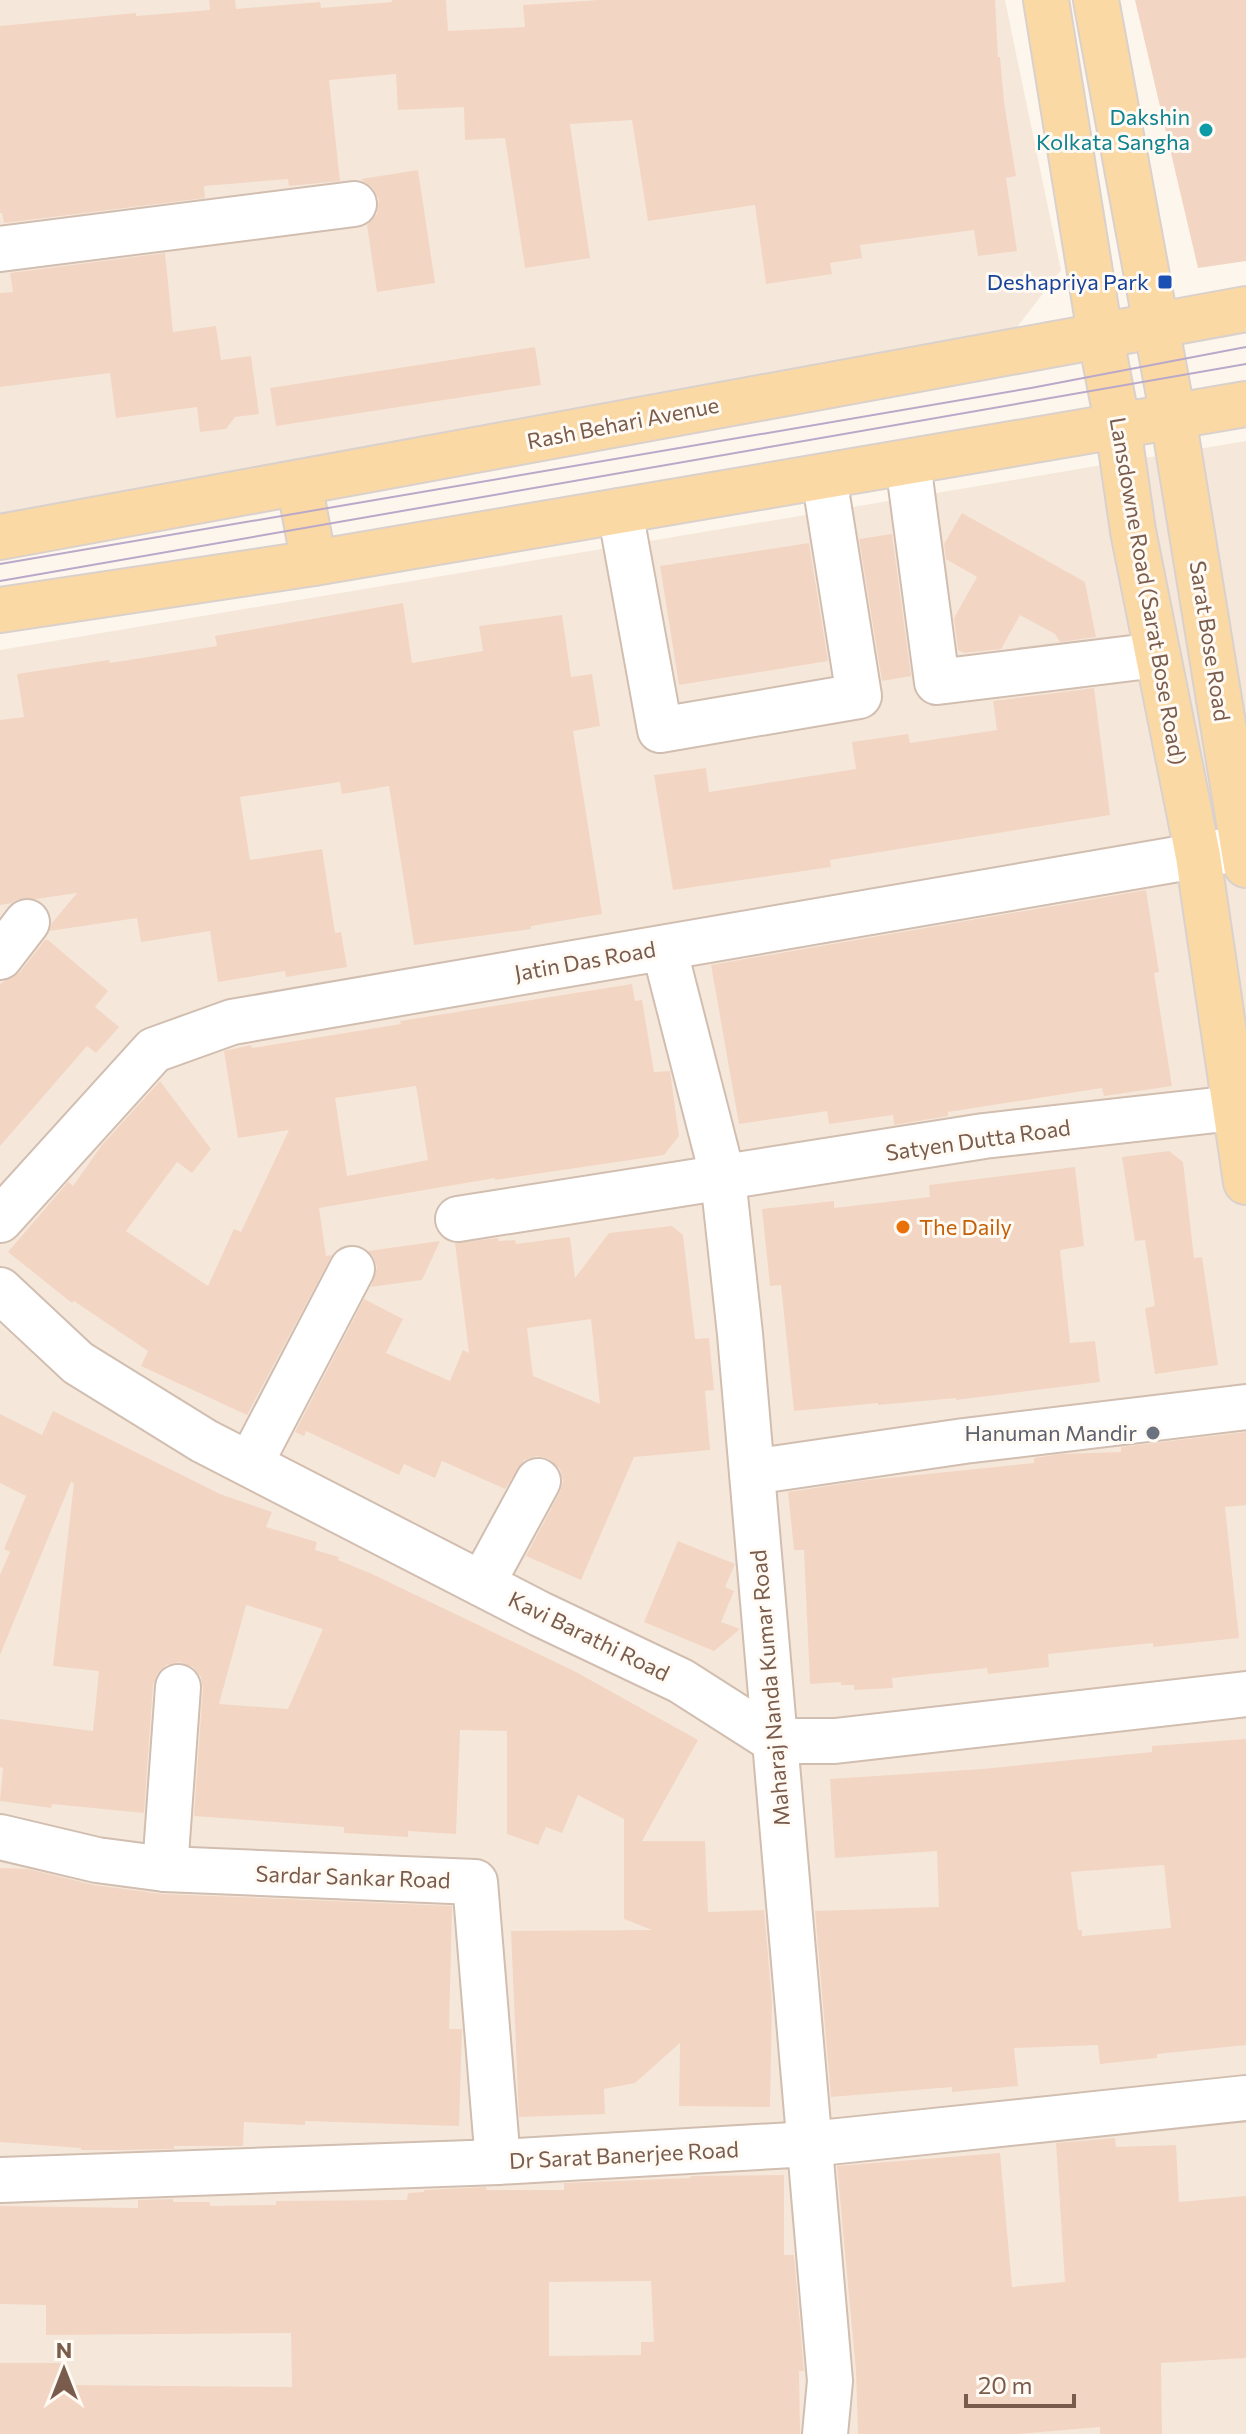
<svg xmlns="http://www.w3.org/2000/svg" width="1246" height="2434" viewBox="0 0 1246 2434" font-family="Commissioner,sans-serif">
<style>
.residential{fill:#f5e8da}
.building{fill:#f3d5c3;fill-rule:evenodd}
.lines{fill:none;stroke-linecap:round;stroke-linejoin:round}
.minor-casing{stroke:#d1beb0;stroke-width:48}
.major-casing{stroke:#dad1cd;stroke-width:48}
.minor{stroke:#fff;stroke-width:44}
.major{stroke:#fbd9a5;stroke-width:44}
.tram{stroke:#b9a8c9;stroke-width:2}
.culture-dot{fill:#0f9aa8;stroke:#fffaf3;stroke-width:3}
.transit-dot{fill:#1a4fb4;stroke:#fffaf3;stroke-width:3}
.food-dot{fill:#e8710a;stroke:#fffaf3;stroke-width:3}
.worship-dot{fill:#6b7280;stroke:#fffaf3;stroke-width:3}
.labels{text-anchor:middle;stroke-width:6;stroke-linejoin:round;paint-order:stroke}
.culture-label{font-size:22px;fill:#0d838f;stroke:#fffaf3;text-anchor:end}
.transit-label{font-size:22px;fill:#164399;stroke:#fffaf3;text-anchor:end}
.street-label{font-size:22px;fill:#7a5c4d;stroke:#fffaf3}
.food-label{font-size:22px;fill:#c56008;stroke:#fffaf3;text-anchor:start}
.worship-label{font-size:22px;fill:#5b616d;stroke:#fffaf3;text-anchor:end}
</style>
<rect width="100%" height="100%" fill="#fdf6ec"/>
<g class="residential">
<polygon points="0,0 1005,0 1061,270 1011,335 0,522"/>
<polygon points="1246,441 1246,2434 0,2434 0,650"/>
</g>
<g class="building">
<polygon points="209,0 235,0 236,9 320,2 321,8 392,2 392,0 446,0 448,31 525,27 523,5 599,0 995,0 998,57 1000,57 1004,102 1016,176 1006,178 1017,251 978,256 974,230 860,245 862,258 830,263 832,274 766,284 755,205 648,221 632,120 570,124 590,258 525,268 505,138 465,140 464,107 398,110 396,74 329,80 340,181 289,186 288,179 204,186 205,198 4,223 2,213 0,213 0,26 136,13 136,16 210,10"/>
<polygon points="1135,0 1246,0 1246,261 1198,268"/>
<polygon points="418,170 435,283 377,292 367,225 377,214 379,200 373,188 361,179"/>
<polygon points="165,253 173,332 216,326 221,360 251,356 259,414 235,417 226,429 200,432 197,407 116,418 110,373 0,387 0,293 13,292 10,273"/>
<polygon points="535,347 541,385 276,426 270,388"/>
<polygon points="962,513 1085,582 1096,637 1060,642 1055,634 1020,615 1001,649 964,653 958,650 954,618 977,577 946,559 944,544"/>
<polygon points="892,534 911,676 882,681 859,539"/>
<polygon points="809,543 828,661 679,685 660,566"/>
<polygon points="403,603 412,663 483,651 479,626 562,615 571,677 592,674 600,726 573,731 602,914 531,926 531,929 414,945 389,786 342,794 340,782 240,797 250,860 322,849 335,933 341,932 347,967 286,977 285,971 218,982 210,931 141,942 137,918 49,931 52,923 77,893 36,899 18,899 12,903 0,905 0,720 24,717 17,674 109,660 110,663 217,646 215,636"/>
<polygon points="1094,688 1110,815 830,860 831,867 673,890 654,775 706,768 709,792 856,769 852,742 908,734 910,743 997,730 993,701"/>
<polygon points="1146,890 1159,972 1154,973 1172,1086 1104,1096 1102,1088 948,1112 948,1116 894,1125 893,1115 829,1124 827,1111 739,1124 711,965"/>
<polygon points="45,940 48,940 108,991 95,1007 119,1027 96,1053 87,1046 0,1146 0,984 20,972"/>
<path d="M632,984L635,1001L642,1000L654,1072L670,1071L679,1136L664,1155L495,1180V1178L319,1208L326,1256L332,1255L247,1415L141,1366L148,1351L74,1301L72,1303L8,1252L68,1182L73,1186L102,1145L160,1081L211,1149L192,1173L177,1162L126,1231L208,1286L234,1229L241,1232L289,1130L238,1138L224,1051L251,1045L252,1048L401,1024L400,1021ZM416,1086L428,1160L347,1176L335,1098Z"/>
<polygon points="1169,1151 1183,1162 1194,1258 1202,1257 1218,1365 1155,1374 1145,1308 1155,1306 1145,1240 1135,1241 1122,1157"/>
<polygon points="1075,1167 1084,1246 1060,1250 1070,1343 1095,1341 1100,1382 956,1400 956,1398 878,1405 878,1403 794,1411 781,1285 770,1286 762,1209 834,1201 834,1208 930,1197 929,1185"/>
<path d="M672,1226L683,1235L695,1339L709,1338L714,1390L705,1391L710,1450L634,1457L581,1580L526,1556L560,1492L563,1481L560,1469L549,1459L537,1456L524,1460L505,1489L442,1461L435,1478L404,1464L399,1475L306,1431L304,1436L295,1432L364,1299L403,1319L386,1353L450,1381L463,1350L469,1353L455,1243L498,1238L499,1241L515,1240L516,1244L570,1237L575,1278L609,1233ZM591,1319L600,1404L533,1376L527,1328Z"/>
<polygon points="440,1241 422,1280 371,1287 377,1267 373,1256 368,1251"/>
<path d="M53,1411L220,1494L272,1512L266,1527L317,1542L315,1550L339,1557L338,1560L372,1574L576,1672L698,1740L642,1841H705L708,1912L764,1910L772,2002L770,2107L679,2106L680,2043L635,2083L604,2089L605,2114L519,2117L511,1931L652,1930L624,1919V1819L578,1795L562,1833L546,1827L538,1845L507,1834V1731L460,1730L456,1834L408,1831V1837L344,1833V1827L194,1816L203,1688L201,1677L193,1667L179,1662L166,1665L157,1674L153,1684L144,1813L52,1804L51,1808L0,1801L3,1768L0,1767V1719L93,1731L99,1671L53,1666L74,1483L71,1482L0,1655V1575L10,1552L4,1549L26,1496L0,1483V1414L42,1435ZM246,1605L323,1629L288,1709L219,1704Z"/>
<polygon points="1246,1432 1246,1505 1225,1507 1239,1638 1153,1647 1153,1643 1048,1654 1049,1667 988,1674 987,1668 892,1678 893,1688 854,1690 854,1685 841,1685 841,1682 810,1684 804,1550 794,1550 788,1492 868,1480 1034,1463 1034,1458 1061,1454 1121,1452 1121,1447"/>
<polygon points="678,1541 735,1564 725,1587 734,1591 721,1622 740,1629 714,1651 644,1622"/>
<path d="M1246,1739V2045L1157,2054V2058L1100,2064L1098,2045L1014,2048L1018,2086L952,2092V2087L831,2097L815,1911L939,1907L937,1851L835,1858L830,1779L982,1769L1152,1752V1746ZM1164,1865L1171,1928L1082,1936V1930H1078L1071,1872Z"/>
<polygon points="0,1868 28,1869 94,1885 163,1894 452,1906 449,2029 462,2029 459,2126 305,2121 305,2125 244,2122 243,2146 174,2146 174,2149 124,2150 81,2150 81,2148 0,2142"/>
<polygon points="1115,2138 1116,2147 1176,2145 1179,2202 1246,2196 1246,2358 1161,2363 1162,2434 1100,2434 1100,2427 1018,2434 858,2434 856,2371 837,2166 1000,2153 1012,2287 1065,2282 1056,2143"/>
<path d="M784,2175V2255H794L804,2371H799L800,2434H0V2363H67V2385L292,2387L291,2333L46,2335V2305L0,2304V2206L138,2208V2200L173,2199V2202H210V2206L276,2205V2201L407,2200L408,2193L424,2192V2190L486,2187L487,2190H564V2183L690,2178L691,2176ZM651,2281L654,2342H641V2355L549,2356V2282Z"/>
</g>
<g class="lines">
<defs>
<g id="minor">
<polyline points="0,249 354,204"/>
<polyline points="908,463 937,682 1157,655"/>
<polyline points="620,511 660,730 859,696 824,477"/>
<polyline points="664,948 723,1178 740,1334 830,2381 825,2434"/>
<polyline points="0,957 27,922"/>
<polyline points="458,1219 984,1136 1234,1108"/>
<polyline points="0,1220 154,1050 232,1022 1236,849"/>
<polyline points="0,1290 78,1363 204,1441 540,1614 681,1681 775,1741 835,1741 1246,1694"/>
<polyline points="250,1464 352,1269"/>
<polyline points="752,1472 964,1441 1246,1407"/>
<polyline points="482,1584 538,1481"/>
<polyline points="0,1837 97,1860 165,1869 475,1882 498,2162"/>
<polyline points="165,1869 178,1687"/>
<polyline points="0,2180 498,2162 810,2144 1246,2098"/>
</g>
<g id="major">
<polyline points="1046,0 1100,334 1118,427 1133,531 1198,856 1246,1182"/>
<polyline points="1096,0 1173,417 1246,865"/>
<polyline points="299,483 314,563"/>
<polyline points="0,537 1246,309"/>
<polyline points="0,610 314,563 1246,404"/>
</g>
</defs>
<use href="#minor" class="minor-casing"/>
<use href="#major" class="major-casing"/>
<use href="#minor" class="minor"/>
<use href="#major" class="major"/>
<g class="tram">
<polyline points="0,564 1031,388 1246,347"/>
<polyline points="0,581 1246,364"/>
</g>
</g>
<circle class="culture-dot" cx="1206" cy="130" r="8"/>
<rect class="transit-dot" x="1157" y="274" width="16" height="16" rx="4"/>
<circle class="food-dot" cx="903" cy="1227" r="8"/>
<circle class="worship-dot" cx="1153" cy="1433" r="8"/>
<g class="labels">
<g class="culture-label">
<text x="1190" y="125">Dakshin<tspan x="1190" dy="25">Kolkata Sangha</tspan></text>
</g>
<g class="transit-label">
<text x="1149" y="290">Deshapriya Park</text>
</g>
<g class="street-label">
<text transform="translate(623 423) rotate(-11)" y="8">Rash Behari Avenue</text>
<text transform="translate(1148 591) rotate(80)" y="8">Lansdowne Road (Sarat Bose Road)</text>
<text transform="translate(1210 641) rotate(81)" y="8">Sarat Bose Road</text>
<text transform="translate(585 961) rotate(-10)" y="8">Jatin Das Road</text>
<text transform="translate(978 1140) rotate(-8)" y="8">Satyen Dutta Road</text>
<text transform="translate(589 1636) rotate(26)" y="8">Kavi Barathi Road</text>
<text transform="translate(770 1688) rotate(-95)" y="8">Maharaj Nanda Kumar Road</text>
<text transform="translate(353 1877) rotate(2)" y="8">Sardar Sankar Road</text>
<text transform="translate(624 2155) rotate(-3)" y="8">Dr Sarat Banerjee Road</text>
</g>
<g class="food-label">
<text x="919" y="1235">The Daily</text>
</g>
<g class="worship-label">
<text x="1137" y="1441">Hanuman Mandir</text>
</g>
</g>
<g transform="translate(64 2370)" stroke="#fffaf3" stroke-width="6" paint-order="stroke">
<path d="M0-6L14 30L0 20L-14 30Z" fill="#7a5c4d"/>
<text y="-12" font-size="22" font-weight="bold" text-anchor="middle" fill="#7a5c4d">N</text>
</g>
<path d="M966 2394v12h108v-12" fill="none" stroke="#7a5c4d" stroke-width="4"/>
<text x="978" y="2394" font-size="24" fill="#7a5c4d" stroke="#fffaf3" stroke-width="6" paint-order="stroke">20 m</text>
</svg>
